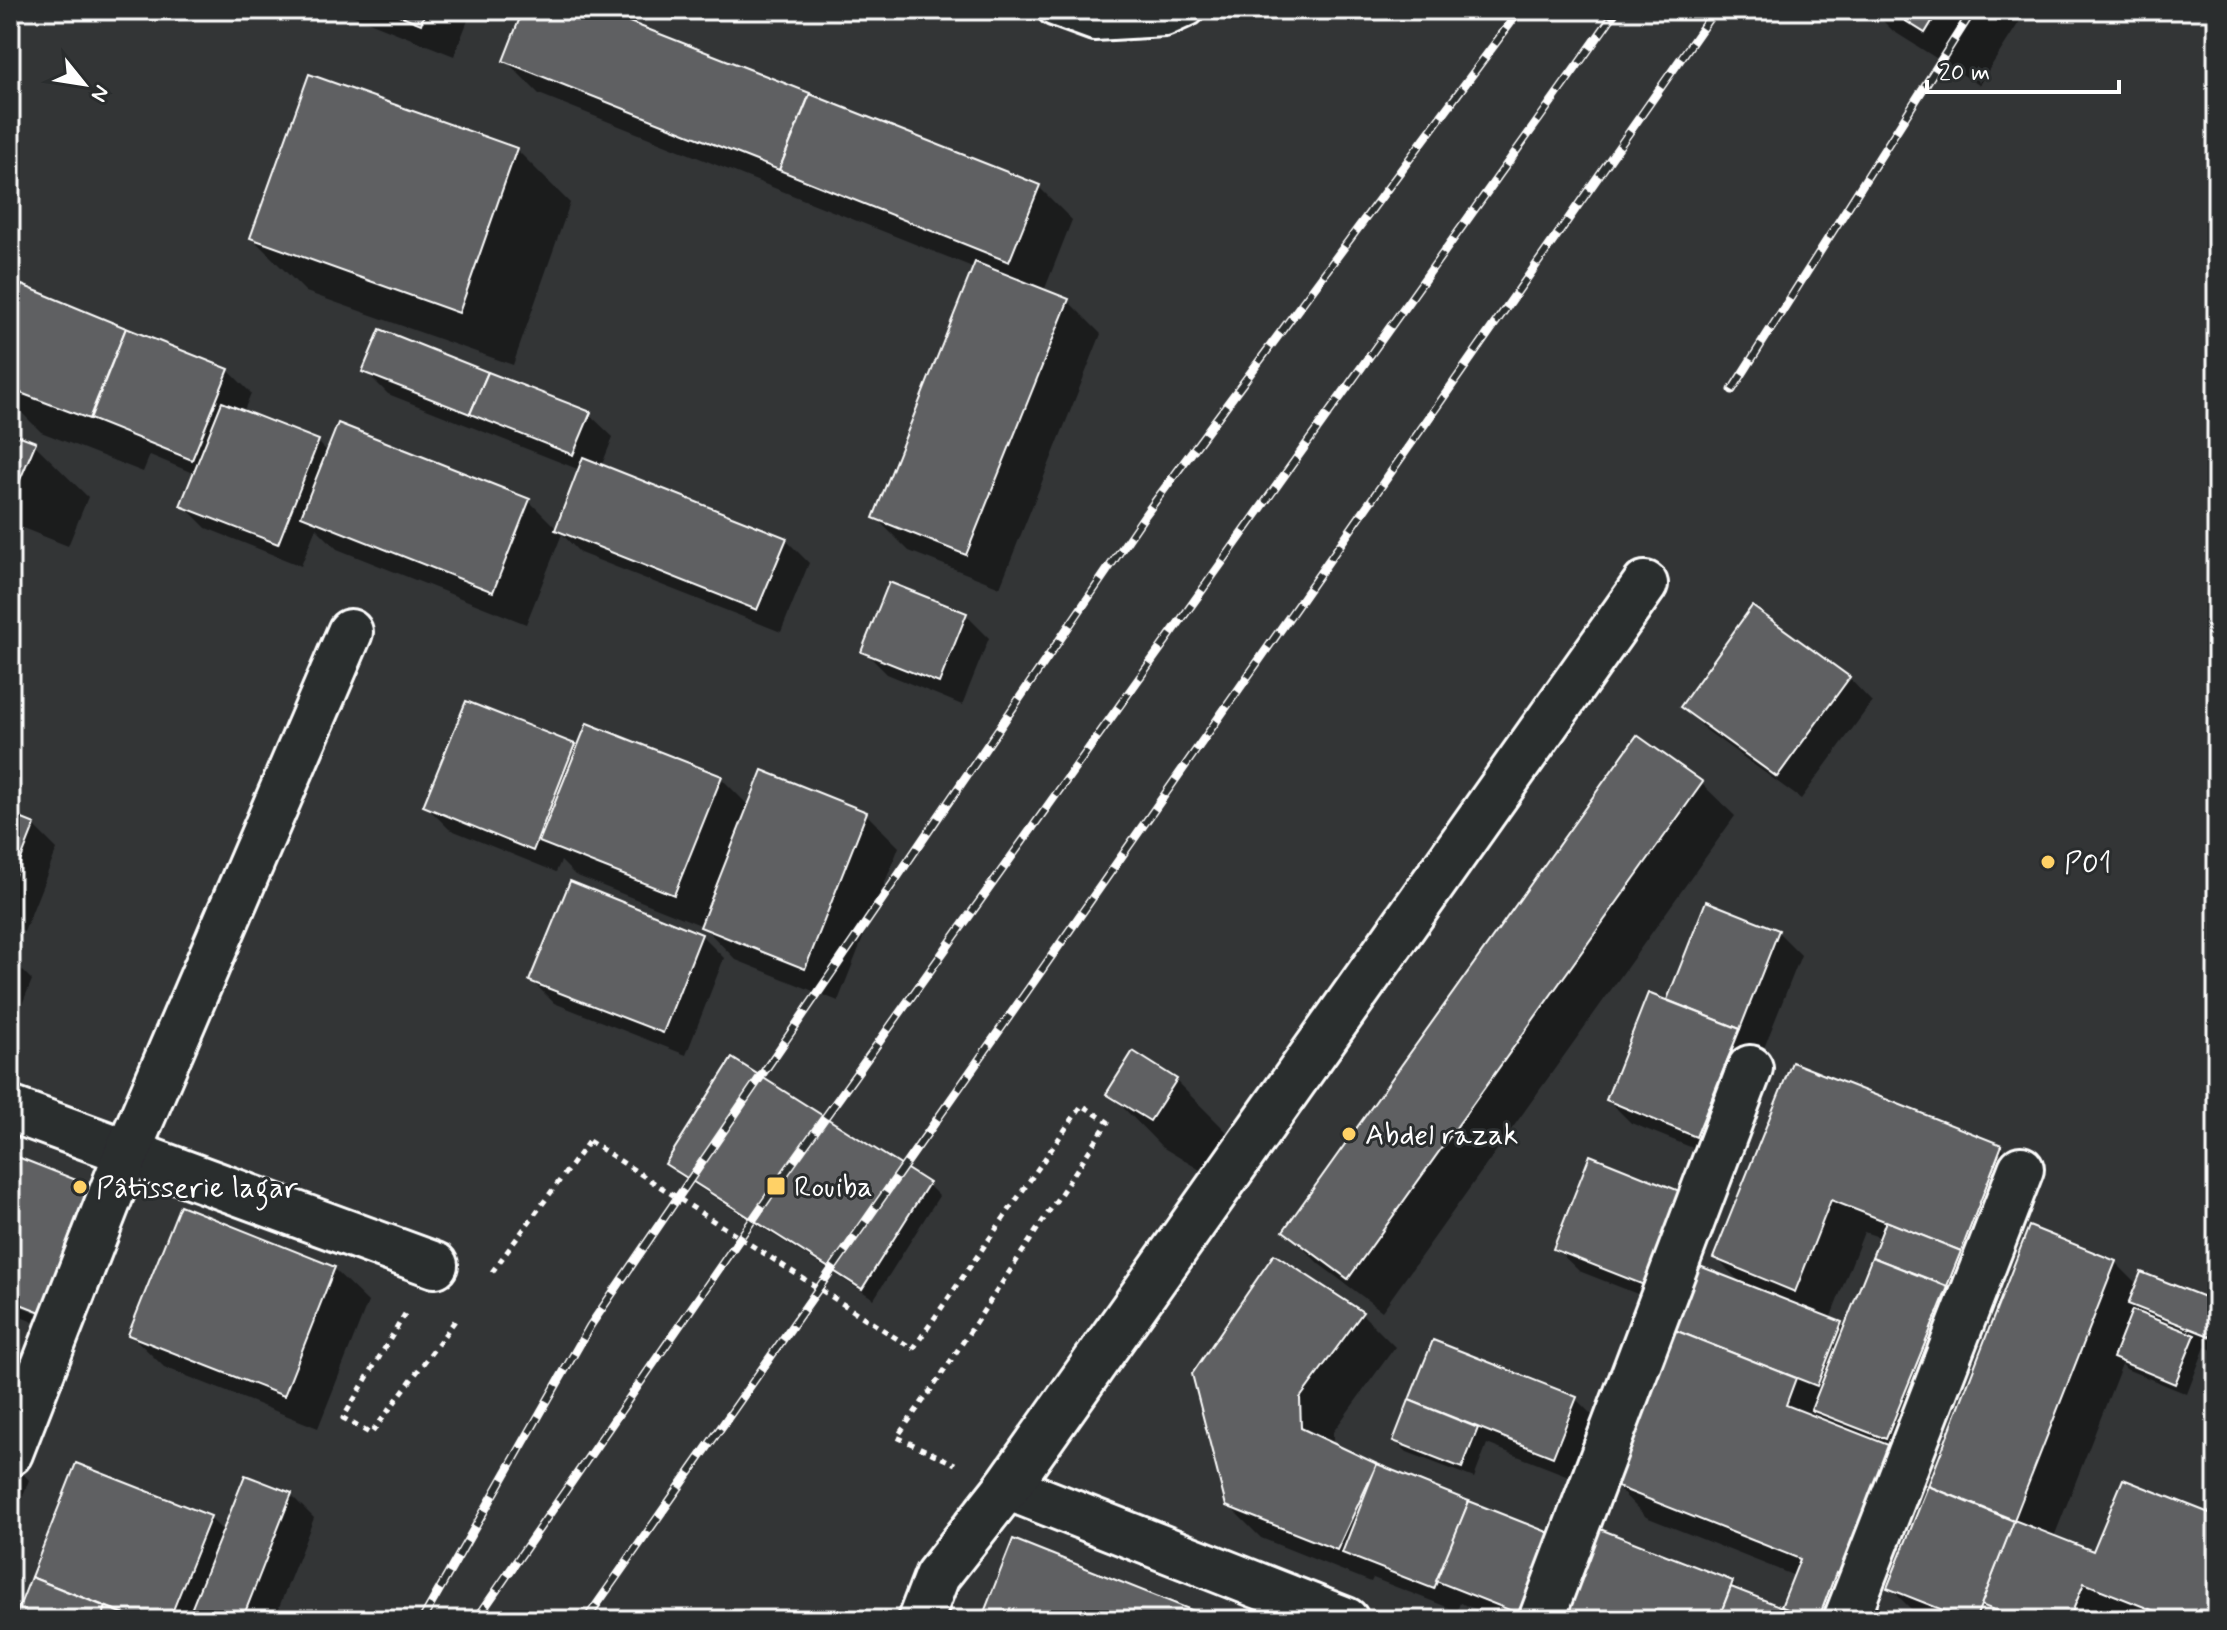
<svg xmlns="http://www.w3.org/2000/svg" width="2227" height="1630" viewBox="0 0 2227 1630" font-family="Mynerve,sans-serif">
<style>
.shadow{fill:#0007;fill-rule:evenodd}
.building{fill:#5f6162;stroke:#fff;stroke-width:2}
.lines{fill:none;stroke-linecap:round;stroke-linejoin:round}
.service-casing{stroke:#fff;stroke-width:36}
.minor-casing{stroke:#fff;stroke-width:50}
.path{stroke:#fff;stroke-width:5;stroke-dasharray:6 6;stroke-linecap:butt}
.service{stroke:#2a2d2e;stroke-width:30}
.minor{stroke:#2a2d2e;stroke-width:44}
.rail-casing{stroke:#fff;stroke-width:9}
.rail{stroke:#2a2d2e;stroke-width:6;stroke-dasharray:18;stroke-linecap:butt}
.path-bridge{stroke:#fff;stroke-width:5;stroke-dasharray:6 6;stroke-linecap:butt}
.poi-dot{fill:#ffd166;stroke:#2a2d2e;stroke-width:3}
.labels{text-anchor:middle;stroke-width:6;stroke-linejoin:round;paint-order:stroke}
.poi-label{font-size:30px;fill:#fff;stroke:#2a2d2e;text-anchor:start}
</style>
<rect width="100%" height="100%" fill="#333536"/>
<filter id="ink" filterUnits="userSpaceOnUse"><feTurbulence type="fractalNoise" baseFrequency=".0125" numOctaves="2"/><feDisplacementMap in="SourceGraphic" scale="16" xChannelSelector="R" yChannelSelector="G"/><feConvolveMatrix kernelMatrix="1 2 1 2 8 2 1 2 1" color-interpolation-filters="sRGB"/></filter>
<g filter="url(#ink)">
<g class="shadow">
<polygon points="339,10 472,10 454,56"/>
<polygon points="525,10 594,10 1039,187 1072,220 1044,291 1068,301 1101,334 1000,587 909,551 876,518 975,268 539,94 506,61"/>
<polygon points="1872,10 2027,10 1979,85 1893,31"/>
<polygon points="516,149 570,203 513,365 306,292 252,238"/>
<polygon points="10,320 125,330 228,370 251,393 243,413 318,442 328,452 528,500 557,529 580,470 388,394 365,371 589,414 613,437 601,467 786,540 809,563 781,632 580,553 562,534 526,624 337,549 316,528 301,566 206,528 183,505 195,474 150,455 143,472 41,432 10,401"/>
<polygon points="10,434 34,444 88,497 68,546 10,523"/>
<polygon points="966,615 989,638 962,705 887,674 864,651"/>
<polygon points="1849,678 1872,702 1801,799 1706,730 1683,707"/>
<polygon points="573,746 578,750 721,778 750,807 866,814 899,847 838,1001 736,960 703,926 575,875 561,861 556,872 449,829 426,806"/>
<polygon points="1701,783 1735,816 1382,1311 1319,1264 1286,1231"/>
<polygon points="10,816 34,826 57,849 24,932 10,926"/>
<polygon points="1707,904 1778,932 1801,955 1720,1159 1631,1123 1608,1100 1668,1003"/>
<polygon points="701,935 724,958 686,1055 554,1003 531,980"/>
<polygon points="10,958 32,980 10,1034"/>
<path d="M1794,1064L2001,1147L2035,1180L1899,1457L1924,1481L1874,1607L1864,1620H1566L1732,1583L1743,1594L1782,1609L1795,1576L1646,1517L1613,1483L1680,1334L1675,1329L1743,1285L1716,1258ZM1864,1232L1882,1238L1875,1257L1880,1262L1846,1328L1830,1319Z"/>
<polygon points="1176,1081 1229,1134 1205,1173 1162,1147 1109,1093"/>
<polygon points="10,1156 67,1335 10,1313 10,1302 52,1319 53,1315 10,1298"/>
<polygon points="1591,1157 1673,1308 1579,1271 1555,1248"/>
<polygon points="668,1164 928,1185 939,1196 874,1299 679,1175"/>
<polygon points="2030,1229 2115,1262 2138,1285 2217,1304 2217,1352 2205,1347 2187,1394 2126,1369 2122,1364 2054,1537 2095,1553 2217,1518 2217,1620 1937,1620 1912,1610 1889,1587"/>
<polygon points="1274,1256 1362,1314 1395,1347 1333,1432 1333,1446 1376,1466 1559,1539 1558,1620 1504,1620 1460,1603 1457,1611 1373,1578 1371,1582 1261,1538 1227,1504"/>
<polygon points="334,1269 368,1302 318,1428 164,1367 130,1334"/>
<polygon points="1434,1342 1576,1399 1599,1422 1576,1479 1487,1444 1474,1478 1407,1452 1395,1441"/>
<polygon points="10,1460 29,1480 10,1529"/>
<polygon points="77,1465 210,1518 224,1532 291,1495 314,1518 274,1620 15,1620"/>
</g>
<g class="building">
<polygon points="387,10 426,10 421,24"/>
<polygon points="523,10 599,10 810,93 779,170 503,61"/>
<polygon points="1888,10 1939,10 1925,33"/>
<polygon points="309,74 517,148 459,313 250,238"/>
<polygon points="810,94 1040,185 1009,262 779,170"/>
<polygon points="975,262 1069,299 966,555 873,518"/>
<polygon points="22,285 126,328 89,419 10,389 10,315"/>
<polygon points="126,328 229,369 192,460 90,419"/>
<polygon points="380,329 488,372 470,414 362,372"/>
<polygon points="488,372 591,412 573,455 470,414"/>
<polygon points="222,402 319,440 278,544 180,506"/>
<polygon points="338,423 530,499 493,592 301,516"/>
<polygon points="10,432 36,442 14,494 10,492"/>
<polygon points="583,457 787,538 757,610 555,530"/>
<polygon points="889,582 967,613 939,683 861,652"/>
<polygon points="1752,606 1850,677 1777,777 1680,707"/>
<polygon points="466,701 575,744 533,851 423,806"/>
<polygon points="587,723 722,776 674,895 539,842"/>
<polygon points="1637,735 1703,782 1348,1279 1283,1231"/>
<polygon points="762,770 867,812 805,969 700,927"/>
<polygon points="10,814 35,824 10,887"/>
<polygon points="570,881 702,934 663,1033 529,981"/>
<polygon points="1706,901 1779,930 1740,1029 1667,1000"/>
<polygon points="1648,993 1740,1029 1696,1137 1606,1100"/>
<polygon points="1133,1051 1177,1079 1150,1121 1106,1094"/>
<polygon points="732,1058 929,1183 862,1289 665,1164"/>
<polygon points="1792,1062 2002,1145 1961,1251 1831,1200 1795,1292 1713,1258"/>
<polygon points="10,1154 94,1187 43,1313 10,1300"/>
<polygon points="1590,1155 1687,1194 1649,1287 1553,1249"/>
<polygon points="180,1205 335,1267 284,1396 128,1335"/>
<polygon points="1886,1221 1961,1251 1947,1286 1872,1257"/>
<polygon points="2029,1226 2116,1261 2014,1520 1928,1486"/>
<polygon points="1274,1254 1363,1312 1300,1398 1301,1428 1377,1464 1337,1550 1226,1506 1192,1374"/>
<polygon points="1872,1257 1948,1287 1886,1439 1811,1410"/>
<polygon points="1697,1265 1842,1322 1817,1386 1672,1329"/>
<polygon points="2141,1272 2217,1302 2217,1339 2128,1304"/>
<polygon points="2132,1310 2195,1335 2175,1384 2113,1358"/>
<polygon points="1672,1329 1796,1378 1786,1405 1891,1446 1840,1575 1836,1573 1818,1620 1781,1607 1800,1559 1610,1484"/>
<polygon points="1433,1340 1577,1397 1553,1457 1409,1400"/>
<polygon points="1409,1400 1478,1428 1462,1468 1393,1441"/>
<polygon points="76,1463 211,1516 169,1620 140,1620 31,1577"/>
<polygon points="1377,1464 1469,1501 1434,1589 1342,1553"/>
<polygon points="245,1475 292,1493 242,1620 187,1620"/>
<polygon points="2123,1479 2217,1516 2217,1620 2177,1620 2084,1583 2069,1620 2019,1620 1981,1605 2014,1520 2093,1551"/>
<polygon points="1928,1486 2014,1521 1975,1620 1968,1620 1887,1588"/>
<polygon points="1469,1501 1560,1537 1527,1617 1436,1581"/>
<polygon points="1600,1529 1733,1581 1718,1620 1564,1620"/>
<polygon points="1013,1539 1204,1615 1202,1620 981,1620"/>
<polygon points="31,1577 106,1607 101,1620 14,1620"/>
<polygon points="1731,1587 1815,1620 1718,1620"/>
<polygon points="106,1607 140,1620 101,1620"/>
</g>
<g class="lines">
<defs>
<polyline id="service" points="1053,10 1094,25 1165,21 1189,10"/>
<g id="minor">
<polyline points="10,1109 435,1265"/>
<polyline points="10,1453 127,1153 350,632"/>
<polyline points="1007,1487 1346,1620"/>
<polyline points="920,1620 937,1576 1007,1487 1645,584"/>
<polyline points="1541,1620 1750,1068"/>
<polyline points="1846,1620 2021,1169"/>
</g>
</defs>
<use href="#service" class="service-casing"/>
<use href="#minor" class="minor-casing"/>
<g class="path">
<polyline points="492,1272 589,1141"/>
<polyline points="405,1314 343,1418 371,1434 457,1318"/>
<polyline points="913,1349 1082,1105 1108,1122 938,1380 897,1437 955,1464"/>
</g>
<use href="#service" class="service"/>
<use href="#minor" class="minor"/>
<defs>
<g id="rail">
<polyline points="1732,390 1973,10"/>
<polyline points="422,1620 590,1326 1145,515 1520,10"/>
<polyline points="476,1620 776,1186 1617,10"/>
<polyline points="586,1620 1715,10"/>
</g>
</defs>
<use href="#rail" class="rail-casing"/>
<use href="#rail" class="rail"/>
<polyline class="path-bridge" points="589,1141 913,1349"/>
</g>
</g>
<g class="poi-dot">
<circle cx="2048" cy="862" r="8"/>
<circle cx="1349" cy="1134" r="8"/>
<rect x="766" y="1176" width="20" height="20" rx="4"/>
<circle cx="80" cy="1187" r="8"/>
</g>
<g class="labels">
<g class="poi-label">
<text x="2064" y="872">P01</text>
<text x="1365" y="1144">Abdel razak</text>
<text x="794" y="1196">Rouiba</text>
<text x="96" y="1197">Pâtisserie lagar</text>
</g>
</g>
<rect width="2227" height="1630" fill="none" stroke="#2a2d2e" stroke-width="40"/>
<rect x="20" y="20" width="2187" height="1590" fill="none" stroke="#fff" stroke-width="3" filter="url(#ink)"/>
<g transform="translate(84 84) rotate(120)" stroke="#2a2d2e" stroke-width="6" paint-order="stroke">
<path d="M0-6L14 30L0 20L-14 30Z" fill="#ffffff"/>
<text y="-12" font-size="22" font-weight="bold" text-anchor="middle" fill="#ffffff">N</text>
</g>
<path d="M1927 80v12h192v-12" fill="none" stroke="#ffffff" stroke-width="4"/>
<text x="1939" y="80" font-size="24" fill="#ffffff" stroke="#2a2d2e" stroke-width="6" paint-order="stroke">20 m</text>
</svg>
